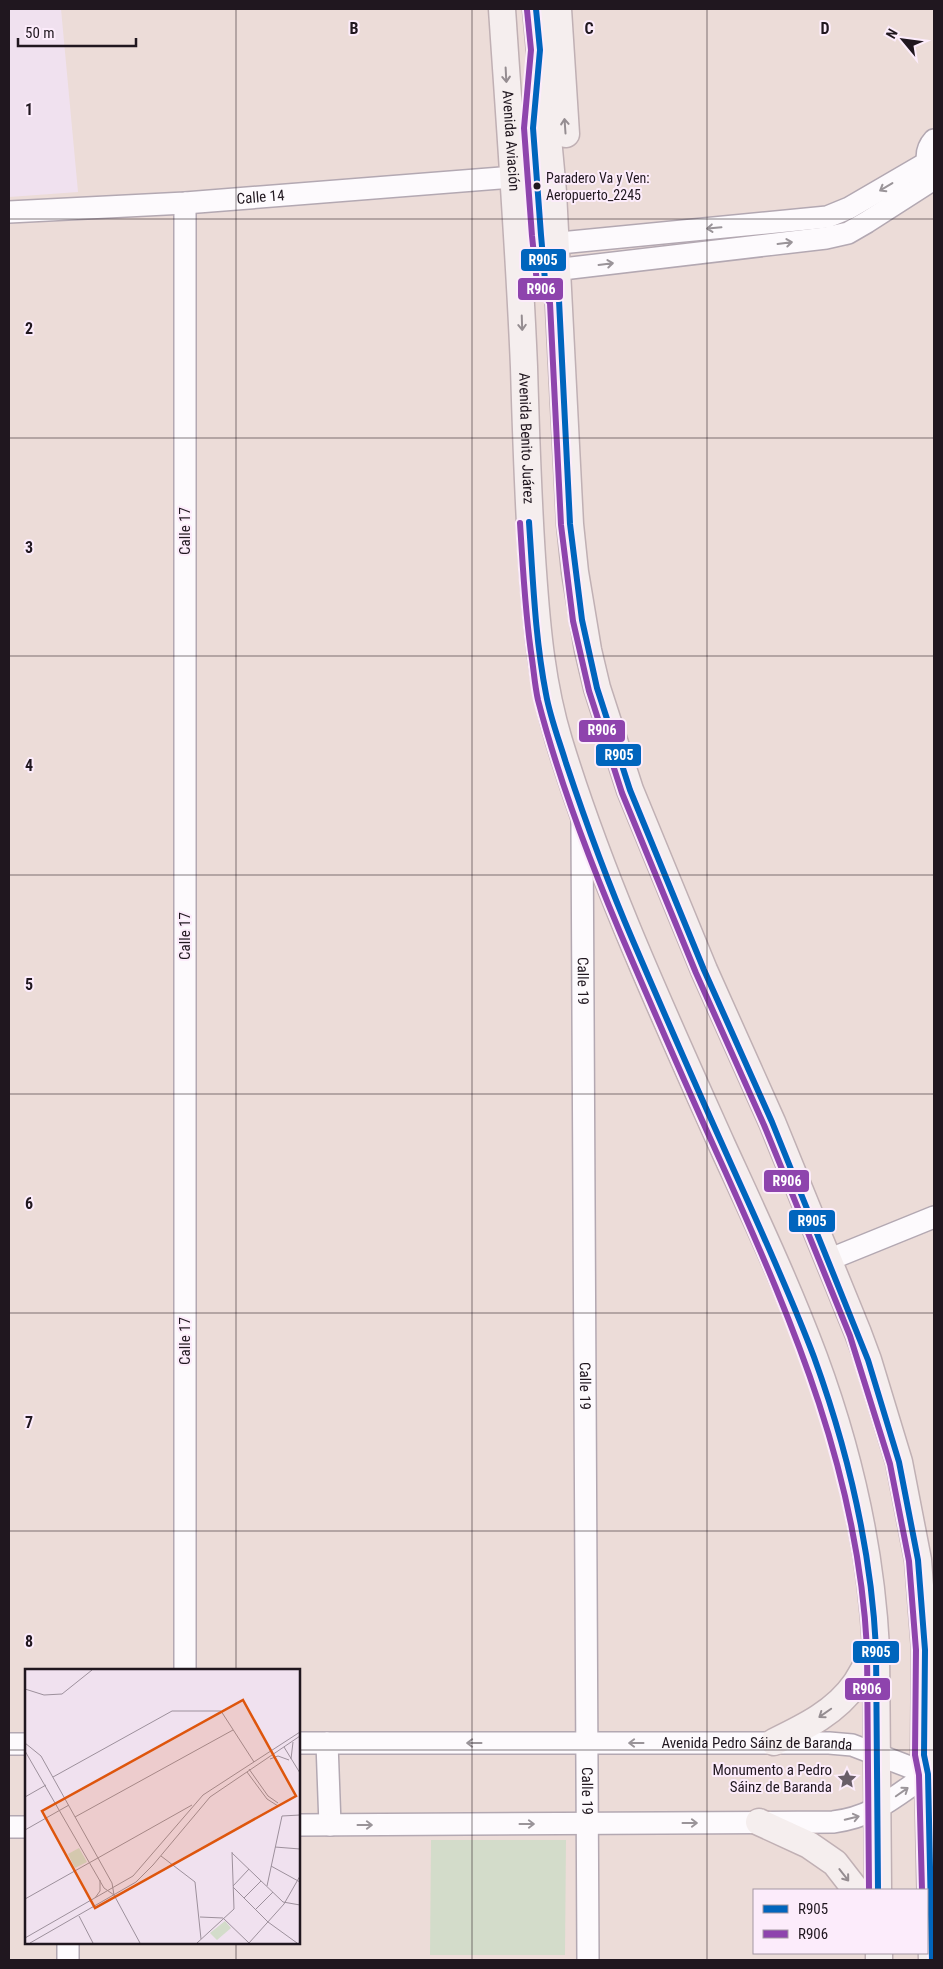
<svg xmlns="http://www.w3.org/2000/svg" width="943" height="1969" viewBox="0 0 943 1969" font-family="'Roboto Condensed',sans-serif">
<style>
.industrial{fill:#ecdcd8;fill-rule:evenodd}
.green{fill:#d3dcca}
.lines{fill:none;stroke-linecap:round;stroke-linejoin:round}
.minor-casing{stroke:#b3a8b2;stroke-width:24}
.major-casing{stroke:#c0b0b4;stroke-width:29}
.minor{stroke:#fdfafd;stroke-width:21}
.major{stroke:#f5eeee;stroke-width:26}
.bus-1-casing{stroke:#fcecfb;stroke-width:10}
.bus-2-casing{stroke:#fcecfb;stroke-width:10}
.bus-1{stroke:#0065bd;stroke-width:6}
.bus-2{stroke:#8e44ad;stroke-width:6}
.oneway{stroke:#958d91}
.oneway2{stroke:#9a9499}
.grid{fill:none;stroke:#20171f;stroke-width:1;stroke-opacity:0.55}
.bus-dot{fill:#20171f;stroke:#fcecfb;stroke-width:2}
.labels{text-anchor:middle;stroke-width:4;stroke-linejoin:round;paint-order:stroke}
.bus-label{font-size:14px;fill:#20171f;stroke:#fcecfb;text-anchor:start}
.street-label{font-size:15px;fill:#20171f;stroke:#fcecfb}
.poi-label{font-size:15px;fill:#20171f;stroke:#fcecfb;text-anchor:end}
.inset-road{fill:none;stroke:#9d909c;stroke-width:1}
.view{fill:#de560d;fill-opacity:0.15;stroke:#de560d;stroke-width:2.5}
.inset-edge{fill:none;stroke:#20171f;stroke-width:2.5}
.grid-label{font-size:16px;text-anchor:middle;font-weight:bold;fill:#20171f;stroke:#fcecfb;stroke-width:4;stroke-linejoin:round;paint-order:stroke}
.line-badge{stroke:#fcecfb;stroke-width:2}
.badge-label{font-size:14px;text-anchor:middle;font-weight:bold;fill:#fff}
</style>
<rect width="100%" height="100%" fill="#f0e1ef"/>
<path class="industrial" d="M61,9H934V1960H9V197L78,192ZM26,1670H299V1943H26ZM754,1890H927V1953H754Z"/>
<polygon class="green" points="431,1840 566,1840 565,1955 430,1955"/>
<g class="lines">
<defs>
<g id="minor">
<path d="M934,140C925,150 925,162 934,172"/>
<path id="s1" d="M9,212L185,203L514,177"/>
<polyline points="519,247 827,217 849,208 928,162"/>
<polyline points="520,274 826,238 848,233 867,222 934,179"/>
<path id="s2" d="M582,822L588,1960"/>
<polyline points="828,1260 934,1217"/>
<polyline points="185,1670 185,203"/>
<path id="s3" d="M299,1743H829L852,1745L928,1774H934"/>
<polyline points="327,1743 330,1825"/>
<polyline points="9,1744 26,1744"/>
<path d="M299,1825L833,1822C874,1817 895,1796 928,1774"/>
<polyline points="9,1827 26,1827"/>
<polyline points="68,1960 68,1943"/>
</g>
<g id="major">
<path id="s4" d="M502,9C510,128 519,247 524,367C526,436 528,504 533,572C537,629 542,685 559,741C601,879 663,1013 722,1145C754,1215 787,1285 814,1357C848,1449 871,1549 876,1648L878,1890"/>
<polyline points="536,9 553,192 570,524 575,572 588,650 597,688 630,790 704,970 772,1122 858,1333 868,1360 899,1462 918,1560 925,1650 924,1755 928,1774 932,1960"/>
<polyline points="558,9 566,134"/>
<path d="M774,1742C805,1727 836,1712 856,1683C863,1672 869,1660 876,1649"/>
<polyline points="759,1822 809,1845 835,1863 856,1890"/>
<polyline points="879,1953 879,1960"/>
</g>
</defs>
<use href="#minor" class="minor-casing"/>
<use href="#major" class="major-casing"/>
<use href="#minor" class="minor"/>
<use href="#major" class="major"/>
<defs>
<g id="bus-1">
<polyline points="536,9 540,50 533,128 541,235 545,280 559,300 570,524 582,620 597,688 630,790 704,970 772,1122 868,1360 899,1462 918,1560 925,1650 924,1755 928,1774 932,1960"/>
<path d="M529,522C533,579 535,638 546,694C550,717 559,740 566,763C586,823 608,883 633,941C664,1013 695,1084 727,1155C757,1222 788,1288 814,1357C848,1451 871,1549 876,1648L878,1890"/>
</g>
<g id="bus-2">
<polyline points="527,10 531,50 524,128 532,236 537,283 550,303 561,525 573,621 589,691 622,793 696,973 764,1125 850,1336 890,1464 909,1561 916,1650 915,1755 919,1775 922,1890"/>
<path d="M520,523C523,568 525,614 532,659C534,673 535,687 538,700C561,789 595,875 631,958C662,1030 693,1101 725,1171C795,1327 858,1475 867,1648L869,1890"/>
</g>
</defs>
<use href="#bus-1" class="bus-1-casing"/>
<use href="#bus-2" class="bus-2-casing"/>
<use href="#bus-1" class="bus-1"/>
<use href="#bus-2" class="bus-2"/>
</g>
<defs><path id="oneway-shaft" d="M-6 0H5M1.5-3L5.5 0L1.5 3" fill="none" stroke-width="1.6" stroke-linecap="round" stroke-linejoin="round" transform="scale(1.25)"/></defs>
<g class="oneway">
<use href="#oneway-shaft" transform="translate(506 75) rotate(87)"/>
<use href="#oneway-shaft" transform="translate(565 126) rotate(-94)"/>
<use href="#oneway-shaft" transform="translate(522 323) rotate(88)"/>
<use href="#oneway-shaft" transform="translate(825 1713) rotate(145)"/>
<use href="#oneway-shaft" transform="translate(844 1875) rotate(52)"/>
</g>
<g class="oneway2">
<use href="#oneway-shaft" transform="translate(886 187) rotate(149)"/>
<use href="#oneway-shaft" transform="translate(714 228) rotate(175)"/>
<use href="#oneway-shaft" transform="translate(785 243) rotate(-7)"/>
<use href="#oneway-shaft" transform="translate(606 264) rotate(-7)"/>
<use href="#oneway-shaft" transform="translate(474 1743) rotate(180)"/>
<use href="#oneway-shaft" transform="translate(636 1743) rotate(180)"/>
<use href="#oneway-shaft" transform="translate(902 1792) rotate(-35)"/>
<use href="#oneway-shaft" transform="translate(852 1818) rotate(-14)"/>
<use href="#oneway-shaft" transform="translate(690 1823)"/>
<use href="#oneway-shaft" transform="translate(527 1824)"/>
<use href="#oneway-shaft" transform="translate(365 1825)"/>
</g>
<path class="grid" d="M236,9V1670M472,9V1960M707,9V1960M9,219H934M9,438H934M9,656H934M9,875H934M9,1094H934M9,1313H934M9,1531H934M9,1750H26M299,1750H934M236,1943V1960"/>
<defs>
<symbol id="sight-bare" viewBox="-9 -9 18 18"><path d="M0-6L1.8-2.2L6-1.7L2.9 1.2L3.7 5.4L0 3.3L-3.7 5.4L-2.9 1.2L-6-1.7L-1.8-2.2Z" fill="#695e68" stroke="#fcecfb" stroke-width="2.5" paint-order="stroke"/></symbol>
</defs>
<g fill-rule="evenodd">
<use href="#sight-bare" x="833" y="1765" width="28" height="28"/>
</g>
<circle class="bus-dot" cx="537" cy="186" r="4.5"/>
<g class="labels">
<g class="bus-label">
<text x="546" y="183">Paradero Va y Ven:<tspan x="546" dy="17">Aeropuerto_2245</tspan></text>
</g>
<g class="street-label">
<text dy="5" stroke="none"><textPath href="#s4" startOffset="132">Avenida Aviación</textPath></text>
<text dy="5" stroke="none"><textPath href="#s1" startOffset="252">Calle 14</textPath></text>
<text dy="5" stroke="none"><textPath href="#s4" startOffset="430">Avenida Benito Juárez</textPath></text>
<text transform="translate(185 531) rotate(-90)" y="5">Calle 17</text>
<text transform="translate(185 936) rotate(-90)" y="5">Calle 17</text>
<text dy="5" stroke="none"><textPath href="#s2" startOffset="159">Calle 19</textPath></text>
<text transform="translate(185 1341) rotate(-90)" y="5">Calle 17</text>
<text dy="5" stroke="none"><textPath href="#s2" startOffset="564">Calle 19</textPath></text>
<text dy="5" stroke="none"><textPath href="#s3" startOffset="458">Avenida Pedro Sáinz de Baranda</textPath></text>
<text dy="5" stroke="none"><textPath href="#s2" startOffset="969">Calle 19</textPath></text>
</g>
<g class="poi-label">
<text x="832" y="1775">Monumento a Pedro<tspan x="832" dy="17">Sáinz de Baranda</tspan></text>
</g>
</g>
<g transform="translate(25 1669)">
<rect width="275" height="275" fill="#f0e1ef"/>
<path d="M54,179L62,193L50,199L43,185ZM200,252L206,259L192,271L185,264Z" fill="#d3dcca"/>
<path class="inset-road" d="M0,20L19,26L37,25L67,1M0,74L16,87L87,214L89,226L115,274M259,78L275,104M0,82L79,219L89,226M245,90L253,87L264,91M266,90L268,73M224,100L243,127L253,134M222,103L242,130L253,137M28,108L147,42H196L229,93M0,128L21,116M50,148L208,61M0,161L44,136M250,178L275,180M207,184L258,233L275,236M136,187L170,213L176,270M246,197L275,213M208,217L224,200M242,217L257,147L275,146M208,218L243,253L272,274M70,229L75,222V211M219,229L236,212M0,230L167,136M231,240L248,223M54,247L68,274M175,248L198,249M198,249L224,274M0,269L108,207L178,126L275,63M5,274L111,213L128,196L185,128L275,67M172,274L209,240L207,183M224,274L259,235L275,207"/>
<path class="view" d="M218,31L271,127L70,239L17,142Z"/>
<rect width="275" height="275" class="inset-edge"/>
</g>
<g class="grid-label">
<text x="354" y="34">B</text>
<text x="589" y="34">C</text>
<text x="825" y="34">D</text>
<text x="29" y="115">1</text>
<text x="29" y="334">2</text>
<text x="29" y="553">3</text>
<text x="29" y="771">4</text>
<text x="29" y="990">5</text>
<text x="29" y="1209">6</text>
<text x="29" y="1428">7</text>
<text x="29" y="1647">8</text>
</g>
<g class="line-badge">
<rect x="520" y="248" width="47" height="24" rx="5" fill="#0065bd"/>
<rect x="517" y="277" width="47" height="24" rx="5" fill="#8e44ad"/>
<rect x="578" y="719" width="48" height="24" rx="5" fill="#8e44ad"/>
<rect x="595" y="743" width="47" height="24" rx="5" fill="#0065bd"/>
<rect x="763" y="1169" width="47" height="24" rx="5" fill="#8e44ad"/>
<rect x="788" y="1209" width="48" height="24" rx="5" fill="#0065bd"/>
<rect x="852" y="1640" width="48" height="24" rx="5" fill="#0065bd"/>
<rect x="844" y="1677" width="47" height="24" rx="5" fill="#8e44ad"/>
</g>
<g class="badge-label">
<text x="543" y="265">R905</text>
<text x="541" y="294">R906</text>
<text x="602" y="735">R906</text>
<text x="619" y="760">R905</text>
<text x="787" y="1186">R906</text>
<text x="812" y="1226">R905</text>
<text x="876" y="1657">R905</text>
<text x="867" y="1694">R906</text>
</g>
<rect width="943" height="1969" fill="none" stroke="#20171f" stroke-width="20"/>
<rect x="753" y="1889" width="175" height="65" fill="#fcecfb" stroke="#a497a3"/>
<rect x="763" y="1905" width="25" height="8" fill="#0065bd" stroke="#a497a3"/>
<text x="798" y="1914" font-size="15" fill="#20171f">R905</text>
<rect x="763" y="1930" width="25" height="8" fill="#8e44ad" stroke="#a497a3"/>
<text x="798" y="1939" font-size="15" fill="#20171f">R906</text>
<g transform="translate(903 40) rotate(299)" stroke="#fcecfb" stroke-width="4" paint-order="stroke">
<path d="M0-4L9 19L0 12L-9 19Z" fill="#20171f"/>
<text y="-8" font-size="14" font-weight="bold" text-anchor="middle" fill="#20171f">N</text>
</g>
<path d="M18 38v8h118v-8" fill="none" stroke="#20171f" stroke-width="2.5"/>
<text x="25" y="38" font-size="15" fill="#20171f" stroke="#fcecfb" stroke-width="4" paint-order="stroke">50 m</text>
</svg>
